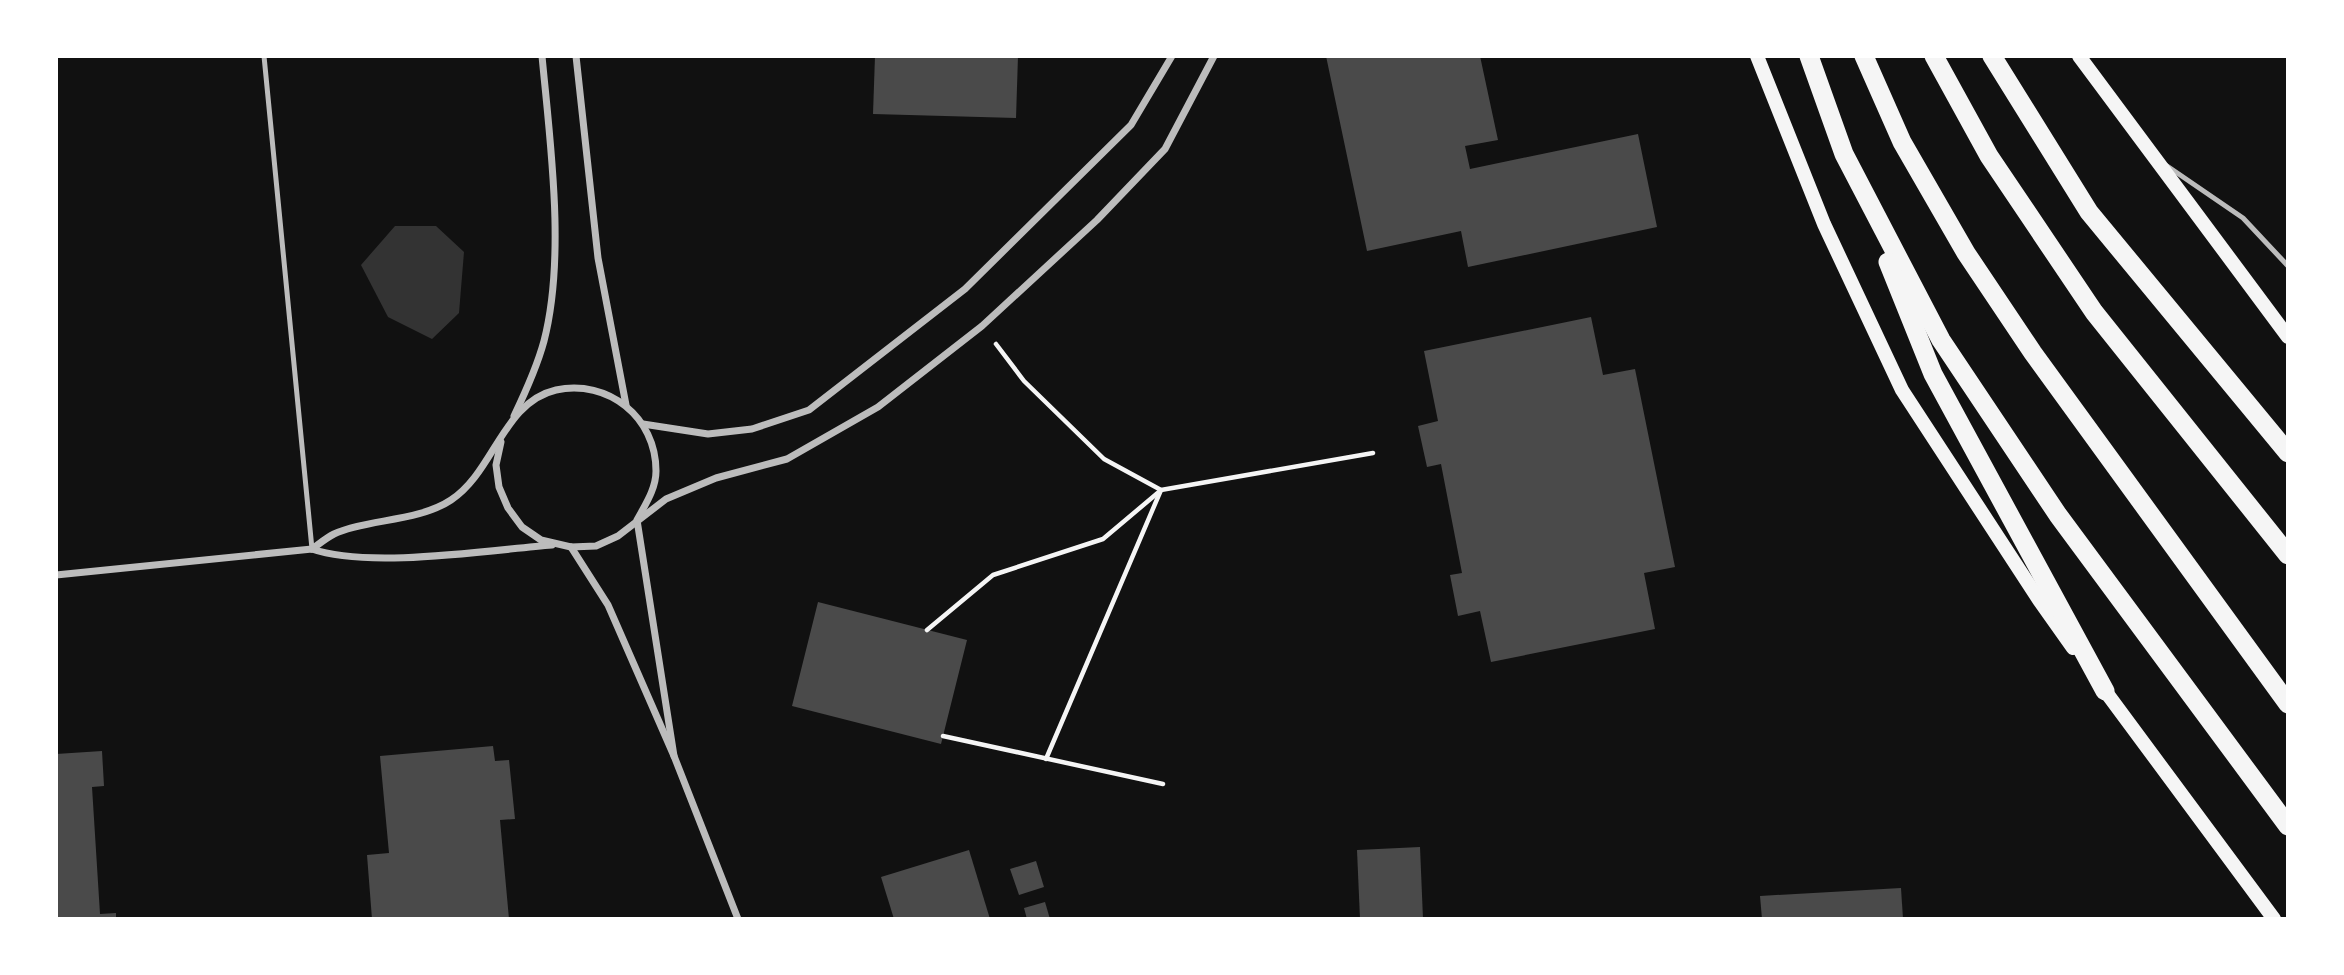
<svg xmlns="http://www.w3.org/2000/svg" width="2344" height="975" viewBox="0 0 2344 975" font-family="Montserrat,sans-serif">
<style>
.water{fill:#333}
.building{fill:#4a4a4a}
.lines{fill:none;stroke-linecap:round;stroke-linejoin:round}
.path{stroke:#f5f5f5;stroke-width:4.5}
.service{stroke:#bcbcbc;stroke-width:5}
.minor{stroke:#bcbcbc;stroke-width:7}
.secondary{stroke:#f5f5f5;stroke-width:14}
.trunk{stroke:#f5f5f5;stroke-width:19}
</style>
<rect width="100%" height="100%" fill="#111"/>
<polygon class="water" points="395,226 436,226 464,252 459,313 432,339 388,317 361,265"/>
<g class="building">
<polygon points="875,56 1018,56 1016,118 873,114"/>
<polygon points="1326,56 1480,56 1498,140 1465,146 1470,169 1638,134 1657,227 1468,267 1461,231 1367,251"/>
<polygon points="1591,317 1603,375 1635,369 1675,567 1644,573 1655,629 1491,662 1480,611 1458,616 1450,575 1462,573 1441,464 1427,467 1418,426 1438,421 1424,351"/>
<polygon points="818,602 967,640 941,744 792,706"/>
<polygon points="493,746 495,761 509,760 515,819 500,820 509,919 372,919 367,855 389,853 380,756"/>
<polygon points="102,751 104,786 92,787 100,914 116,913 116,919 56,919 56,754"/>
<polygon points="1420,847 1423,919 1360,919 1357,850"/>
<polygon points="969,850 990,919 894,919 881,877"/>
<polygon points="1036,861 1044,887 1019,895 1010,869"/>
<polygon points="1901,888 1903,919 1762,919 1760,896"/>
<polygon points="1045,902 1050,919 1027,919 1024,908"/>
</g>
<g class="lines">
<g class="path">
<polyline points="996,344 1024,381 1104,459 1161,490 1373,453"/>
<polyline points="927,630 993,575 1103,539 1160,491"/>
<polyline points="943,736 1163,784"/>
<polyline points="1046,759 1161,490"/>
</g>
<g class="service">
<polyline points="264,56 312,549"/>
<polyline points="2167,166 2243,218 2288,266"/>
</g>
<g class="minor">
<polyline points="576,56 598,258 626,405"/>
<path d="M514,416C526,391 537,367 544,341C566,256 550,142 542,56"/>
<polyline points="643,424 708,434 752,429 809,410 965,289 1131,125 1172,56"/>
<polyline points="501,442 496,465 499,487 508,508 522,527 541,540 571,547 596,546 618,536 666,499 716,478 787,459 878,407 982,326 1097,220 1165,149 1214,56"/>
<polyline points="571,547 608,605 674,756 738,919"/>
<path d="M312,549C319,544 326,538 334,534C366,519 418,522 451,500C494,472 503,402 556,390C608,379 656,417 656,471C656,489 645,505 637,520L674,756"/>
<path d="M56,575L312,549C368,569 490,550 552,545"/>
</g>
<g class="secondary">
<polyline points="1757,56 1824,224 1902,390 2039,600 2073,648"/>
<polyline points="2079,56 2288,337"/>
<polyline points="2100,684 2274,919"/>
</g>
<g class="trunk">
<polyline points="1809,56 1844,154 1941,340 2058,515 2288,826"/>
<polyline points="1864,56 1902,142 1966,253 2033,353 2288,704"/>
<polyline points="1934,56 1989,156 2094,312 2288,555"/>
<polyline points="1992,56 2089,212 2288,453"/>
<polyline points="1888,262 1933,374 2105,691"/>
</g>
</g>
<rect width="2344" height="975" fill="none" stroke="#ffffff" stroke-width="116"/>
</svg>
